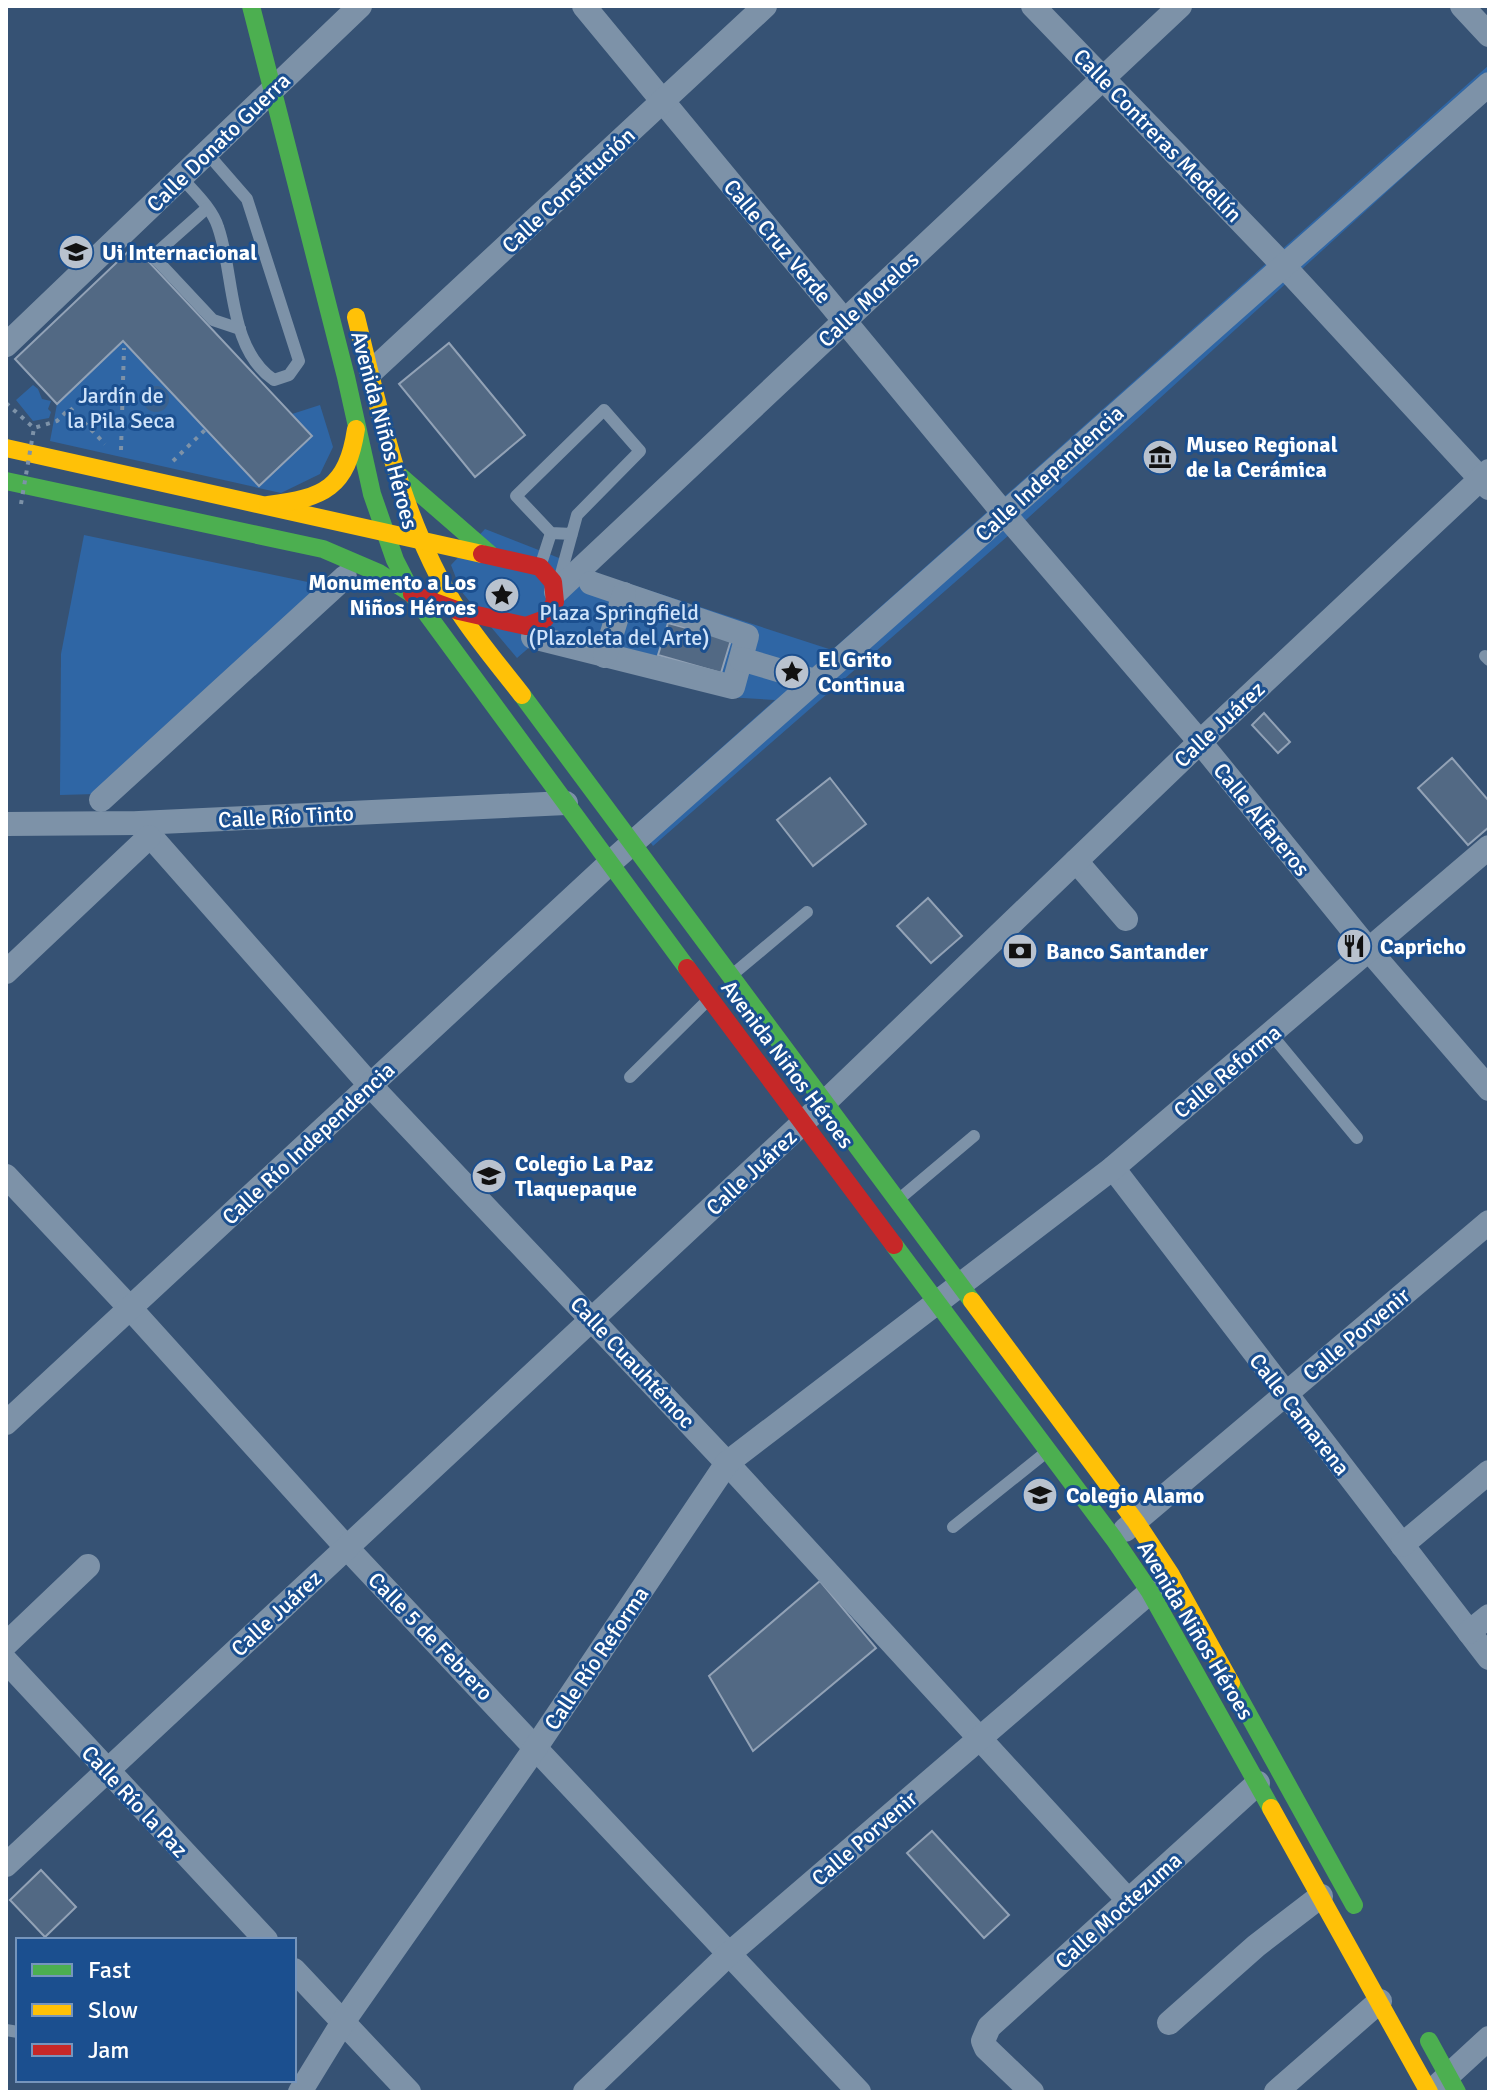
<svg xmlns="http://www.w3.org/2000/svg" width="1495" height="2098" viewBox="0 0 1495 2098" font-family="Signika,sans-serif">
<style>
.green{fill:#2f66a5}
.water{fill:#3b618d}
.building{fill:#526984;stroke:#92a2b6;stroke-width:2}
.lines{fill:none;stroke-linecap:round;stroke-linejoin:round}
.path{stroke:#7d92a8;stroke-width:4;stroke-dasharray:4 6;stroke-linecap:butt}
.lane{stroke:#7d92a8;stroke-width:12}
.street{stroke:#7d92a8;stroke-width:24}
.fast{stroke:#4caf50;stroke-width:18}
.slow{stroke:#ffc107;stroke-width:18}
.jam{stroke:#c62828;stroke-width:18}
.path-bridge{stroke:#7d92a8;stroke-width:4;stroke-dasharray:4 6;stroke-linecap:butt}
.labels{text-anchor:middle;stroke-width:6;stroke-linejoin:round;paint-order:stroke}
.street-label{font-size:22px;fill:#fff;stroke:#1b4f8f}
.poi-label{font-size:22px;font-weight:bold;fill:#fff;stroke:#1b4f8f;text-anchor:start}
.park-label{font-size:22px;fill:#cfe3fa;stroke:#1b4f8f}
</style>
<rect width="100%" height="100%" fill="#365274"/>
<g class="green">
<polygon points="1489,65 1489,99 1017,528 653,846 637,823 775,700 726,697 532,645 517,658 461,591 451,565 485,529 605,576 832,650"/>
<polygon points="123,341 259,486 312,436 292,414 320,405 333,447 320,474 281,493 50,441 57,404"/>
<polygon points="33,385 38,389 42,399 51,401 48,409 51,412 49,418 33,421 16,400"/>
<polygon points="84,535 322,585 96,794 60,795 61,654"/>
</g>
<circle class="water" cx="156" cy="399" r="13"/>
<g class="building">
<polygon points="134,246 312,436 259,486 123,341 57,404 15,359"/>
<polygon points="449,343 525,435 475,477 399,384"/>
<polygon points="668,623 731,640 721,673 658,655"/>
<polygon points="1264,713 1290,742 1278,753 1252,725"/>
<polygon points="1452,758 1489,801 1489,827 1468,845 1418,788"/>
<polygon points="830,778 866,824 813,866 777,820"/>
<polygon points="928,898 962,936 931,963 897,926"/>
<polygon points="820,1581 876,1648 753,1751 709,1676"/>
<polygon points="932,1831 1009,1915 984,1938 907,1853"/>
<polygon points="41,1870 76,1907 45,1937 10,1900"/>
</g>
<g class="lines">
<g class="path">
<polyline points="6,403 34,428 57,421 70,408 105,444"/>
<polyline points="121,450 124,348"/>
<polyline points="173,461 206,429"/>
</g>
<g class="lane">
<path d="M181,177C194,192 212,208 218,227C235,275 227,348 274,380L289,375L299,361L247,199L207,153"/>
<polyline points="207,208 153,256 213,320 240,329"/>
<polyline points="540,567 551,533"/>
<polyline points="559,581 577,515 640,451 604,410 516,496 551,533 572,534"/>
<polyline points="1485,656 1489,660"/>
<polyline points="732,975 807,912"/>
<polyline points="1271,1034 1357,1138"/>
<polyline points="630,1077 708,1000"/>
<polyline points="898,1200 974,1136"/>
<polyline points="953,1527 1044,1454"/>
<polyline points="6,2030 18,2032"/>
</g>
<g class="street">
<polyline points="584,6 996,504 1200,742 1369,950 1489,1089"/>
<polyline points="1033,6 1283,265 1489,488"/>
<polyline points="1462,6 1489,35"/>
<polyline points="6,345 360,6"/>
<polyline points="371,372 765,6"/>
<polyline points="556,592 1180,6"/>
<polyline points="533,637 733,687 747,636 591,583"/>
<polyline points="605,656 624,594"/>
<polyline points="741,659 815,681"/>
<polyline points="101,800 345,577"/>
<polyline points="139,823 370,1085 727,1463 1128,1900"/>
<polyline points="6,824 139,823 566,803"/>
<polyline points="1076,861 1126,919"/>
<polyline points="6,972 149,837"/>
<polyline points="1113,1168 1489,1658"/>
<polyline points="6,1176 130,1308 346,1547 859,2092"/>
<polyline points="6,1423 610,863 1489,84"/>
<polyline points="1125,1530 1489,1222"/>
<polyline points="1402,1545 1489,1472"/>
<polyline points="1469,1632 1489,1616"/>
<polyline points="6,1644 88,1566"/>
<polyline points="6,1661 266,1940"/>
<polyline points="6,1865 823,1104 1200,742 1489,471"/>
<polyline points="294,1970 409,2092"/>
<polyline points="1169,2023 1256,1946 1321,1896"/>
<polyline points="1438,2085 1489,2038"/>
<polyline points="300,2092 343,2022 536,1747 727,1463 1113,1168 1489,847"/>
<polyline points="585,2092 730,1953 1150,1592"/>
<polyline points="1032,2092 986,2048 983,2041 989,2027 1258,1783"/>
<polyline points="1276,2092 1380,2001"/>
</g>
<g class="fast">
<polyline points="251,6 346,377 372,494 395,560 413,595 687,968"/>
<polyline points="400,476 492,556"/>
<polyline points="6,481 323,549 379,573 412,594"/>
<polyline points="522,695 972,1301"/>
<polyline points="894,1245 1114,1539 1150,1592 1271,1808"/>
<polyline points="1231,1683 1354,1905"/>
<polyline points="1429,2041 1457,2092"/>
</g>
<g class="slow">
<path d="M356,317C381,418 402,522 459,612C478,641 501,668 522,695"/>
<polyline points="6,448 482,554"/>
<path d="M268,505C324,498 347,488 356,429"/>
<polyline points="972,1301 1136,1522 1171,1575 1231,1683"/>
<polyline points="1271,1808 1429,2092"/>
</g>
<g class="jam">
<polyline points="412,594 459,611 526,626 545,619 555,602 553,582 540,567 482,554"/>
<polyline points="687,968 894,1245"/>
</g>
<polyline class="path-bridge" points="21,504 34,428"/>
</g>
<defs>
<symbol id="university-disc" viewBox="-11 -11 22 22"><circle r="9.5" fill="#b9c2ce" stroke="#1b4f8f"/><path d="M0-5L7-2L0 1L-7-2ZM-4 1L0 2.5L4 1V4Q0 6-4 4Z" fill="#111"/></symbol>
<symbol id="museum-disc" viewBox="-11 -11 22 22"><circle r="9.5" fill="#b9c2ce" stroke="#1b4f8f"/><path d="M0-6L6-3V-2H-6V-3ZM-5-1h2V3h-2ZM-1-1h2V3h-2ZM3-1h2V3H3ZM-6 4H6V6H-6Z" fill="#111"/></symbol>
<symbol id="sight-disc" viewBox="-11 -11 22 22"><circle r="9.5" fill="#b9c2ce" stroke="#1b4f8f"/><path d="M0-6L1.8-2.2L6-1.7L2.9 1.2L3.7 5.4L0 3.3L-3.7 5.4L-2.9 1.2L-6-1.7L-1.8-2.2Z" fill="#111"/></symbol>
<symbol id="restaurant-disc" viewBox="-11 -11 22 22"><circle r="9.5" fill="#b9c2ce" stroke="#1b4f8f"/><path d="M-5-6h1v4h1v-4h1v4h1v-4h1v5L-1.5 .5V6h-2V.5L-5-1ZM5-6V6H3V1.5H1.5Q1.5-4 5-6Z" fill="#111"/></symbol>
<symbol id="bank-disc" viewBox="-11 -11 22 22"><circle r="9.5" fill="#b9c2ce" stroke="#1b4f8f"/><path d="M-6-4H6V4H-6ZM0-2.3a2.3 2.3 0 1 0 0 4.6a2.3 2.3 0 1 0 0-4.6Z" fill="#111"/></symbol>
<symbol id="school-disc" viewBox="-11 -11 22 22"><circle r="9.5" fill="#b9c2ce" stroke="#1b4f8f"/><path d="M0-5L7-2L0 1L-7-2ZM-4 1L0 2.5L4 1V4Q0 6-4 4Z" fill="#111"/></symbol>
</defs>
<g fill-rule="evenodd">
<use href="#university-disc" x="56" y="232" width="40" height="40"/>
<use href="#museum-disc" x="1140" y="437" width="40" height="40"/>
<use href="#sight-disc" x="482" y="575" width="40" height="40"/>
<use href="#sight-disc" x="772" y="652" width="40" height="40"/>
<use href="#restaurant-disc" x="1334" y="926" width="40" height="40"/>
<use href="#bank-disc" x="1000" y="931" width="40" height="40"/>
<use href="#school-disc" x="469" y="1156" width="40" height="40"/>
<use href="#university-disc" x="1020" y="1475" width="40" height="40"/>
</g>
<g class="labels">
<g class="street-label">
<text transform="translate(1158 135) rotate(46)" y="8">Calle Contreras Medellín</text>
<text transform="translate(218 142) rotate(-44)" y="8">Calle Donato Guerra</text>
<text transform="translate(568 190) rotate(-43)" y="8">Calle Constitución</text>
<text transform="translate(778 241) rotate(50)" y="8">Calle Cruz Verde</text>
<text transform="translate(868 299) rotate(-43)" y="8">Calle Morelos</text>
<text transform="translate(385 430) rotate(75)" y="8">Avenida Niños Héroes</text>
<text transform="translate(1049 473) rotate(-42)" y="8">Calle Independencia</text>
<text transform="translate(1219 724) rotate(-43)" y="8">Calle Juárez</text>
<text transform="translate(286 816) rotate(-3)" y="8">Calle Río Tinto</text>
<text transform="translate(1262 819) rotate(51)" y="8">Calle Alfareros</text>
<text transform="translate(788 1064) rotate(53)" y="8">Avenida Niños Héroes</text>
<text transform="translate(1227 1071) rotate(-40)" y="8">Calle Reforma</text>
<text transform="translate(308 1143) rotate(-43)" y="8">Calle Río Independencia</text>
<text transform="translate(751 1172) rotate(-43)" y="8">Calle Juárez</text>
<text transform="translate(1356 1334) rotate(-40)" y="8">Calle Porvenir</text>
<text transform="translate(633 1362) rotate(47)" y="8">Calle Cuauhtémoc</text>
<text transform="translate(1300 1414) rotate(52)" y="8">Calle Camarena</text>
<text transform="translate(276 1613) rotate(-43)" y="8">Calle Juárez</text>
<text transform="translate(1196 1630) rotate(59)" y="8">Avenida Niños Héroes</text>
<text transform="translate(431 1636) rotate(46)" y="8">Calle 5 de Febrero</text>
<text transform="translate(596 1658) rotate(-56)" y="8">Calle Río Reforma</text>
<text transform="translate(135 1801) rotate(47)" y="8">Calle Río la Paz</text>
<text transform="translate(864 1838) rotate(-41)" y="8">Calle Porvenir</text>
<text transform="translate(1118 1910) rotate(-42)" y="8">Calle Moctezuma</text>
</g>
<g class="poi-label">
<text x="102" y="260">Ui Internacional</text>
<text x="1186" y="452">Museo Regional<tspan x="1186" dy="25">de la Cerámica</tspan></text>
<text x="476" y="590" text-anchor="end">Monumento a Los<tspan x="476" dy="25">Niños Héroes</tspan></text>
<text x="818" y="667">El Grito<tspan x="818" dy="25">Continua</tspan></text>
<text x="1380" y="954">Capricho</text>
<text x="1046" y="959">Banco Santander</text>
<text x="515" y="1171">Colegio La Paz<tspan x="515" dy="25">Tlaquepaque</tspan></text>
<text x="1066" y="1503">Colegio Alamo</text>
</g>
<g class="park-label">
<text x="121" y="403">Jardín de<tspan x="121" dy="25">la Pila Seca</tspan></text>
<text x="619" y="620">Plaza Springfield<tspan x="619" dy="25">(Plazoleta del Arte)</tspan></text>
</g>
</g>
<rect width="1495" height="2098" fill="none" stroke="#ffffff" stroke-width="16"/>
<rect x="16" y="1938" width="280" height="144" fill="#1b4f8f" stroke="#7695bc" stroke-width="2"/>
<rect x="32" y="1964" width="40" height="12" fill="#4caf50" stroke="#7695bc" stroke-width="2"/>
<text x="88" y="1978" font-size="24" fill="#ffffff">Fast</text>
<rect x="32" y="2004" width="40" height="12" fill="#ffc107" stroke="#7695bc" stroke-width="2"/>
<text x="88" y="2018" font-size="24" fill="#ffffff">Slow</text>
<rect x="32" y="2044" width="40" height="12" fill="#c62828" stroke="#7695bc" stroke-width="2"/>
<text x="88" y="2058" font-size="24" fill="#ffffff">Jam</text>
</svg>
